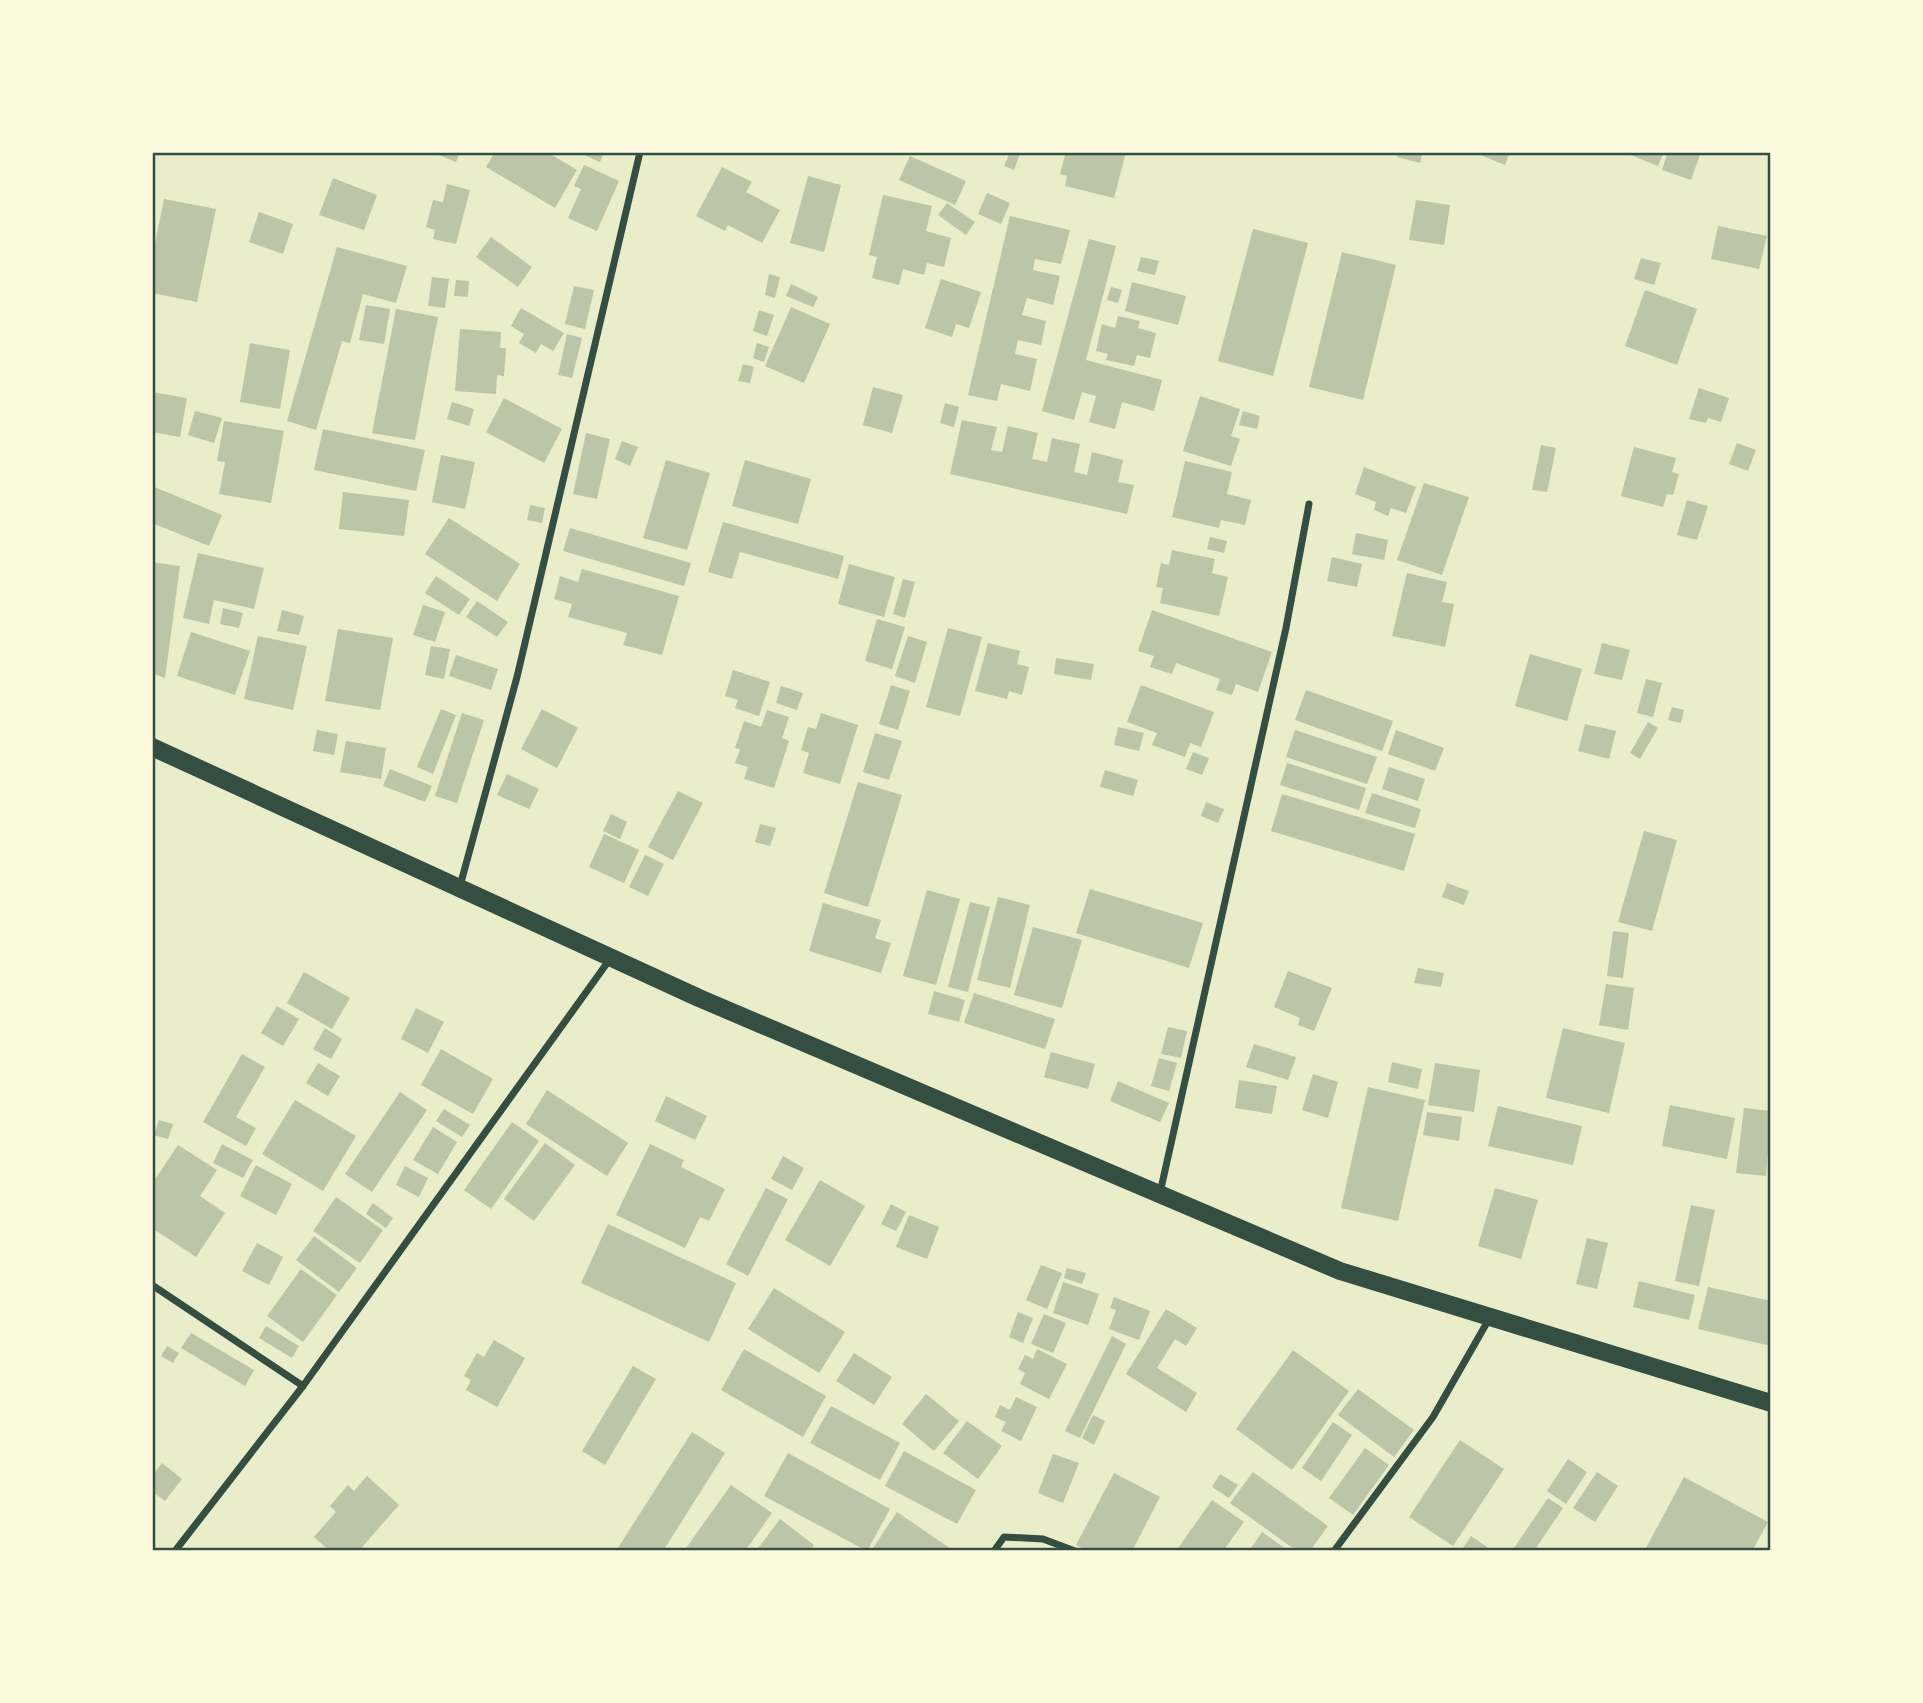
<svg xmlns="http://www.w3.org/2000/svg" width="1923" height="1703" viewBox="0 0 1923 1703" font-family="Figtree,sans-serif">
<style>
.building{fill:#bcc5a7}
.lines{fill:none;stroke-linecap:round;stroke-linejoin:round}
.minor{stroke:#344e41;stroke-width:7}
.primary{stroke:#344e41;stroke-width:18}
.neatline{fill:none;stroke:#344e41;stroke-width:2.5}
</style>
<rect width="100%" height="100%" fill="#e9edc9"/>
<g class="building">
<polygon points="431,152 460,152 456,162"/>
<polygon points="495,152 547,152 577,170 555,208 486,167"/>
<polygon points="577,152 604,152 600,162"/>
<polygon points="1010,152 1020,154 1014,170 1004,166"/>
<polygon points="1066,152 1126,152 1114,198 1065,186 1067,176 1060,174"/>
<polygon points="1398,152 1423,152 1420,163 1397,157"/>
<polygon points="1473,152 1510,152 1505,165"/>
<polygon points="1623,152 1664,152 1658,166"/>
<polygon points="1668,152 1701,152 1691,180 1662,170"/>
<polygon points="910,156 966,181 955,205 899,180"/>
<polygon points="584,165 619,181 597,231 568,218 581,189 574,186"/>
<polygon points="722,167 752,182 746,192 780,210 762,243 728,225 725,231 696,216"/>
<polygon points="808,176 841,185 824,252 790,243"/>
<polygon points="333,178 377,195 364,230 319,215"/>
<polygon points="447,184 470,190 456,244 433,239 435,230 426,227 433,200 443,202"/>
<polygon points="987,193 1010,203 1001,224 978,214"/>
<polygon points="883,195 932,206 926,231 951,238 944,267 927,263 924,275 903,269 899,285 872,278 877,257 869,255"/>
<polygon points="164,199 216,209 197,302 152,293 152,258"/>
<polygon points="1416,200 1450,205 1444,245 1409,240"/>
<polygon points="947,203 975,222 966,235 938,215"/>
<polygon points="259,212 293,224 283,254 249,242"/>
<polygon points="1010,216 1070,230 1061,264 1035,259 1033,270 1060,276 1053,305 1027,298 1022,315 1046,321 1041,345 1018,340 1015,354 1037,359 1030,391 1001,384 997,401 968,395"/>
<polygon points="1718,226 1767,236 1759,269 1711,259"/>
<polygon points="1253,229 1308,243 1273,376 1218,361"/>
<polygon points="491,237 532,267 518,287 476,257"/>
<polygon points="1089,239 1116,246 1086,360 1162,380 1154,411 1122,402 1115,429 1089,422 1096,396 1082,392 1074,420 1042,411"/>
<polygon points="337,247 407,266 396,303 363,294 350,343 342,341 316,430 287,421"/>
<polygon points="1342,252 1396,265 1363,400 1309,387"/>
<polygon points="1141,257 1159,261 1155,275 1137,271"/>
<polygon points="1641,258 1661,263 1654,285 1634,279"/>
<polygon points="769,274 780,277 775,298 765,295"/>
<polygon points="432,277 449,279 445,308 428,306"/>
<polygon points="941,279 981,292 969,328 956,324 952,337 925,328"/>
<polygon points="456,280 469,281 468,297 454,296"/>
<polygon points="1132,282 1186,296 1178,325 1125,311"/>
<polygon points="791,284 818,297 813,307 786,296"/>
<polygon points="574,286 594,290 585,329 565,324"/>
<polygon points="1111,287 1122,290 1118,303 1107,300"/>
<polygon points="1645,290 1697,309 1677,365 1625,346"/>
<polygon points="366,305 390,309 384,344 359,340"/>
<polygon points="791,307 830,324 804,383 765,366"/>
<polygon points="521,308 564,333 553,351 541,344 536,353 519,343 524,334 511,326"/>
<polygon points="396,309 438,317 415,440 372,433"/>
<polygon points="759,310 774,315 767,336 753,331"/>
<polygon points="1118,316 1140,321 1138,328 1156,333 1150,358 1137,355 1134,366 1106,360 1108,354 1096,351 1102,324 1115,328"/>
<polygon points="460,329 501,332 500,348 506,348 504,376 497,375 496,394 455,391"/>
<polygon points="567,334 582,338 572,378 558,375"/>
<polygon points="250,343 290,350 280,409 240,402"/>
<polygon points="757,343 769,347 764,362 753,358"/>
<polygon points="743,364 754,367 750,383 738,381"/>
<polygon points="873,387 903,395 892,433 863,425"/>
<polygon points="1699,388 1729,398 1721,422 1708,418 1706,423 1689,419"/>
<polygon points="152,392 187,398 180,437 152,432"/>
<polygon points="1200,396 1240,409 1231,436 1240,439 1231,466 1183,451"/>
<polygon points="504,398 562,429 544,463 486,432"/>
<polygon points="452,402 474,409 469,426 447,419"/>
<polygon points="945,403 959,407 954,427 940,423"/>
<polygon points="195,411 222,418 214,443 188,435"/>
<polygon points="1243,411 1260,416 1257,429 1239,425"/>
<polygon points="962,420 997,427 991,450 1002,452 1008,426 1038,433 1032,459 1047,462 1052,438 1080,444 1074,472 1087,475 1092,452 1123,460 1118,482 1134,485 1127,514 950,474"/>
<polygon points="224,421 284,431 271,503 219,494 225,462 217,461"/>
<polygon points="323,429 425,450 416,491 314,470"/>
<polygon points="586,433 610,439 597,499 573,494"/>
<polygon points="622,441 638,447 630,466 615,459"/>
<polygon points="1737,443 1756,450 1748,471 1729,464"/>
<polygon points="1541,445 1556,448 1547,492 1532,490"/>
<polygon points="1634,447 1676,458 1672,472 1679,474 1673,495 1667,494 1663,507 1621,496"/>
<polygon points="441,455 475,462 465,509 432,502"/>
<polygon points="666,460 710,473 687,550 643,538"/>
<polygon points="745,460 811,479 798,524 732,506"/>
<polygon points="1185,461 1232,472 1227,494 1251,500 1245,525 1221,520 1219,528 1172,517"/>
<polygon points="1364,467 1416,487 1406,513 1391,508 1388,516 1374,510 1376,502 1355,494"/>
<polygon points="1424,483 1469,497 1442,575 1397,560"/>
<polygon points="152,486 222,515 209,546 152,523"/>
<polygon points="343,492 409,500 404,536 339,529"/>
<polygon points="1687,500 1708,506 1697,540 1677,535"/>
<polygon points="530,505 545,508 542,523 527,520"/>
<polygon points="449,518 520,564 497,601 425,554"/>
<polygon points="723,522 844,556 838,579 740,552 732,579 708,572"/>
<polygon points="570,528 691,563 684,586 563,551"/>
<polygon points="1356,533 1388,540 1384,560 1352,554"/>
<polygon points="1210,537 1227,541 1224,553 1207,549"/>
<polygon points="1172,550 1215,559 1212,573 1228,577 1219,616 1160,603 1163,588 1156,587 1161,563 1169,565"/>
<polygon points="198,553 264,568 254,609 214,600 209,624 183,618"/>
<polygon points="1332,557 1362,564 1357,587 1327,581"/>
<polygon points="152,562 180,566 165,678 152,673"/>
<polygon points="849,564 895,577 884,617 838,604"/>
<polygon points="582,569 679,596 662,655 623,645 627,633 568,617 572,604 554,599 560,576 578,582"/>
<polygon points="1407,573 1447,582 1442,602 1454,604 1445,647 1392,636"/>
<polygon points="436,576 470,599 459,615 425,593"/>
<polygon points="903,579 915,582 905,618 893,614"/>
<polygon points="477,601 508,622 497,637 466,617"/>
<polygon points="423,605 445,612 435,642 413,635"/>
<polygon points="223,608 243,613 239,628 220,624"/>
<polygon points="282,610 304,616 299,635 277,631"/>
<polygon points="1152,610 1272,652 1258,692 1236,684 1232,695 1216,690 1220,679 1176,663 1172,674 1150,667 1154,656 1138,651"/>
<polygon points="877,619 905,627 892,669 865,661"/>
<polygon points="948,628 982,637 960,716 926,707"/>
<polygon points="338,629 393,638 380,710 325,701"/>
<polygon points="191,632 250,651 235,695 177,676"/>
<polygon points="258,636 307,646 293,710 244,699"/>
<polygon points="908,636 927,642 915,683 895,676"/>
<polygon points="988,643 1020,651 1017,664 1029,667 1022,695 1009,691 1007,699 975,691"/>
<polygon points="1602,643 1630,650 1622,680 1594,674"/>
<polygon points="431,646 450,649 444,679 425,675"/>
<polygon points="1530,654 1582,669 1567,721 1515,706"/>
<polygon points="456,655 498,669 491,690 449,676"/>
<polygon points="1056,658 1094,664 1091,680 1054,674"/>
<polygon points="733,670 770,682 759,716 735,708 738,700 725,696"/>
<polygon points="1646,679 1662,683 1653,717 1637,713"/>
<polygon points="891,685 910,691 898,730 879,724"/>
<polygon points="1141,685 1214,712 1201,747 1190,743 1185,757 1152,745 1157,733 1127,722"/>
<polygon points="781,686 803,693 797,710 776,703"/>
<polygon points="1306,690 1393,721 1382,751 1295,720"/>
<polygon points="1672,707 1684,710 1681,723 1668,720"/>
<polygon points="441,709 456,715 433,774 417,767"/>
<polygon points="542,709 578,728 557,768 521,749"/>
<polygon points="767,710 789,717 782,738 789,741 774,788 744,779 748,767 735,763 740,749 735,748 744,721 761,727"/>
<polygon points="462,713 484,720 457,803 435,796"/>
<polygon points="821,713 858,725 840,784 803,773 809,753 801,750 808,727 816,729"/>
<polygon points="1648,722 1658,728 1640,759 1630,753"/>
<polygon points="1585,724 1616,731 1609,759 1578,751"/>
<polygon points="1118,727 1144,733 1139,751 1114,745"/>
<polygon points="317,730 338,734 334,755 313,751"/>
<polygon points="1295,730 1377,757 1367,784 1286,757"/>
<polygon points="1396,730 1444,748 1435,771 1388,754"/>
<polygon points="875,733 902,741 889,780 863,772"/>
<polygon points="346,741 386,748 381,779 340,772"/>
<polygon points="1193,752 1209,758 1202,775 1186,769"/>
<polygon points="1287,763 1366,788 1359,810 1280,785"/>
<polygon points="1389,767 1425,779 1418,801 1382,789"/>
<polygon points="390,769 432,786 425,802 383,786"/>
<polygon points="1105,770 1138,780 1133,796 1100,787"/>
<polygon points="507,774 539,789 529,809 497,795"/>
<polygon points="858,782 902,795 868,907 824,893"/>
<polygon points="678,791 703,803 673,860 648,847"/>
<polygon points="1372,793 1421,809 1415,828 1365,813"/>
<polygon points="1282,794 1415,834 1404,871 1271,831"/>
<polygon points="1206,802 1224,809 1218,823 1201,816"/>
<polygon points="611,814 627,822 620,839 603,831"/>
<polygon points="760,824 776,828 770,846 755,842"/>
<polygon points="1644,831 1677,840 1652,931 1618,922"/>
<polygon points="604,834 639,850 624,883 589,867"/>
<polygon points="645,855 664,864 648,896 629,887"/>
<polygon points="1447,883 1469,891 1464,905 1442,897"/>
<polygon points="1090,889 1203,923 1189,968 1076,933"/>
<polygon points="927,890 960,899 936,985 903,976"/>
<polygon points="998,897 1030,905 1010,988 977,980"/>
<polygon points="970,902 990,907 968,992 948,987"/>
<polygon points="823,903 881,920 875,938 891,943 881,973 809,951"/>
<polygon points="1033,927 1082,940 1062,1008 1014,995"/>
<polygon points="1613,931 1629,933 1623,978 1607,976"/>
<polygon points="1418,968 1444,973 1441,987 1414,983"/>
<polygon points="1288,971 1332,988 1314,1031 1298,1025 1300,1018 1274,1007"/>
<polygon points="304,972 350,998 332,1029 287,1003"/>
<polygon points="1606,984 1634,988 1628,1030 1599,1025"/>
<polygon points="934,991 965,1000 959,1022 928,1014"/>
<polygon points="974,993 1055,1019 1045,1049 964,1023"/>
<polygon points="277,1006 299,1019 283,1046 261,1033"/>
<polygon points="416,1008 444,1022 428,1053 401,1039"/>
<polygon points="1168,1027 1187,1031 1181,1058 1161,1054"/>
<polygon points="325,1028 342,1039 331,1059 313,1049"/>
<polygon points="1563,1028 1625,1043 1609,1113 1546,1098"/>
<polygon points="1254,1044 1296,1057 1288,1080 1246,1067"/>
<polygon points="441,1049 493,1079 473,1114 421,1085"/>
<polygon points="1051,1052 1095,1064 1088,1089 1044,1077"/>
<polygon points="242,1054 265,1067 236,1117 256,1128 246,1146 203,1122"/>
<polygon points="1159,1058 1177,1063 1169,1091 1151,1086"/>
<polygon points="1392,1062 1422,1069 1418,1089 1388,1082"/>
<polygon points="318,1063 340,1076 328,1096 306,1083"/>
<polygon points="1435,1063 1480,1070 1474,1112 1428,1105"/>
<polygon points="1313,1074 1338,1082 1328,1118 1302,1110"/>
<polygon points="1239,1080 1277,1086 1272,1114 1235,1108"/>
<polygon points="1118,1081 1169,1103 1160,1122 1110,1101"/>
<polygon points="1368,1087 1425,1100 1398,1221 1341,1208"/>
<polygon points="547,1090 628,1143 607,1176 526,1124"/>
<polygon points="400,1092 427,1110 372,1192 345,1174"/>
<polygon points="666,1096 707,1116 695,1140 655,1121"/>
<polygon points="295,1100 356,1136 323,1191 262,1154"/>
<polygon points="1670,1105 1735,1118 1727,1159 1662,1146"/>
<polygon points="1498,1106 1582,1126 1573,1165 1488,1146"/>
<polygon points="1744,1108 1771,1111 1766,1176 1736,1173"/>
<polygon points="444,1109 470,1125 462,1137 436,1121"/>
<polygon points="1427,1112 1462,1117 1459,1141 1423,1135"/>
<polygon points="159,1120 173,1124 168,1139 154,1135"/>
<polygon points="512,1122 539,1141 491,1209 464,1190"/>
<polygon points="433,1127 457,1142 438,1174 413,1160"/>
<polygon points="545,1143 575,1165 534,1221 504,1199"/>
<polygon points="222,1144 253,1160 243,1178 213,1163"/>
<polygon points="650,1144 684,1160 681,1167 725,1189 709,1221 700,1217 685,1248 616,1215"/>
<polygon points="178,1145 217,1170 200,1196 225,1213 196,1257 152,1228 152,1184"/>
<polygon points="783,1156 804,1168 792,1190 771,1179"/>
<polygon points="256,1165 292,1184 276,1215 240,1196"/>
<polygon points="405,1166 428,1178 419,1197 396,1185"/>
<polygon points="820,1180 865,1206 830,1266 785,1240"/>
<polygon points="766,1188 788,1199 748,1276 726,1264"/>
<polygon points="1495,1188 1538,1200 1521,1259 1478,1246"/>
<polygon points="336,1197 383,1230 360,1263 313,1231"/>
<polygon points="373,1203 393,1218 386,1228 366,1214"/>
<polygon points="891,1204 906,1212 896,1231 881,1224"/>
<polygon points="1691,1205 1715,1210 1699,1286 1675,1281"/>
<polygon points="909,1215 939,1227 927,1259 896,1247"/>
<polygon points="608,1224 736,1283 709,1342 581,1283"/>
<polygon points="314,1236 357,1268 339,1292 296,1260"/>
<polygon points="1587,1238 1608,1243 1597,1289 1576,1284"/>
<polygon points="257,1243 283,1257 269,1285 242,1271"/>
<polygon points="1041,1265 1062,1273 1047,1309 1026,1300"/>
<polygon points="1067,1268 1086,1273 1082,1284 1064,1278"/>
<polygon points="301,1269 337,1295 303,1342 267,1316"/>
<polygon points="1639,1281 1695,1295 1689,1320 1633,1307"/>
<polygon points="1063,1282 1099,1294 1088,1325 1053,1313"/>
<polygon points="1708,1287 1771,1301 1771,1346 1698,1329"/>
<polygon points="774,1288 845,1332 819,1373 748,1329"/>
<polygon points="1114,1297 1150,1311 1139,1340 1109,1329 1116,1310 1110,1308"/>
<polygon points="1166,1309 1197,1328 1186,1346 1175,1339 1157,1368 1197,1393 1186,1412 1126,1374"/>
<polygon points="1018,1312 1033,1318 1023,1343 1009,1337"/>
<polygon points="1044,1314 1066,1323 1053,1353 1031,1344"/>
<polygon points="266,1326 299,1346 292,1358 259,1338"/>
<polygon points="191,1333 254,1370 245,1386 181,1348"/>
<polygon points="1112,1336 1126,1344 1080,1438 1065,1431"/>
<polygon points="494,1340 525,1358 497,1407 466,1390 471,1380 464,1376 477,1353 484,1357"/>
<polygon points="167,1346 179,1353 173,1363 161,1356"/>
<polygon points="744,1349 826,1396 803,1437 721,1390"/>
<polygon points="1037,1349 1067,1364 1049,1399 1020,1384 1025,1373 1018,1369 1025,1355 1033,1359"/>
<polygon points="1293,1350 1349,1391 1292,1470 1236,1429"/>
<polygon points="854,1353 892,1377 874,1405 836,1381"/>
<polygon points="633,1366 656,1379 605,1465 582,1451"/>
<polygon points="1358,1389 1414,1430 1394,1457 1338,1415"/>
<polygon points="926,1394 959,1421 934,1451 902,1424"/>
<polygon points="1016,1397 1037,1407 1021,1441 1001,1431 1006,1422 995,1417 1000,1405 1010,1410"/>
<polygon points="831,1406 900,1443 880,1480 810,1443"/>
<polygon points="1093,1415 1105,1421 1094,1445 1082,1438"/>
<polygon points="967,1421 1002,1446 978,1479 943,1453"/>
<polygon points="1333,1422 1352,1435 1321,1481 1302,1468"/>
<polygon points="692,1432 725,1453 663,1551 616,1551"/>
<polygon points="1460,1440 1504,1469 1453,1546 1409,1517"/>
<polygon points="1365,1448 1389,1465 1353,1515 1329,1498"/>
<polygon points="904,1451 976,1490 957,1524 885,1486"/>
<polygon points="788,1453 890,1509 867,1551 764,1496"/>
<polygon points="1053,1454 1079,1463 1063,1503 1038,1493"/>
<polygon points="1568,1459 1587,1472 1566,1504 1547,1491"/>
<polygon points="162,1463 182,1479 165,1501 152,1491 152,1476"/>
<polygon points="1253,1472 1328,1526 1310,1551 1297,1551 1230,1503"/>
<polygon points="1597,1472 1618,1486 1595,1522 1573,1508"/>
<polygon points="1114,1473 1160,1497 1132,1551 1088,1551 1076,1545"/>
<polygon points="1220,1474 1238,1485 1229,1498 1212,1487"/>
<polygon points="367,1476 399,1505 362,1547 366,1551 330,1551 314,1537 336,1512 330,1506 348,1485 354,1491"/>
<polygon points="1684,1477 1768,1522 1752,1551 1651,1551 1646,1548"/>
<polygon points="731,1485 772,1513 745,1551 684,1551"/>
<polygon points="1548,1498 1563,1508 1534,1551 1512,1551"/>
<polygon points="1212,1500 1244,1522 1223,1551 1176,1551"/>
<polygon points="897,1512 954,1551 871,1551"/>
<polygon points="780,1519 814,1545 810,1551 756,1551"/>
<polygon points="1262,1532 1289,1551 1249,1551"/>
<polygon points="1471,1536 1493,1551 1461,1551"/>
</g>
<g class="lines">
<g class="minor">
<polyline points="460,886 517,677 640,152"/>
<polyline points="1160,1193 1286,628 1309,504"/>
<polyline points="152,1285 303,1386"/>
<polyline points="175,1551 303,1386 610,959"/>
<polyline points="994,1551 1004,1537 1043,1539 1075,1551"/>
<polyline points="1334,1551 1433,1417 1489,1319"/>
</g>
<polyline class="primary" points="152,747 699,998 1340,1271 1771,1403"/>
</g>
<rect width="1923" height="1703" fill="none" stroke="#fefae0" stroke-width="308"/>
<rect x="154" y="154" width="1615" height="1395" class="neatline"/>
</svg>
